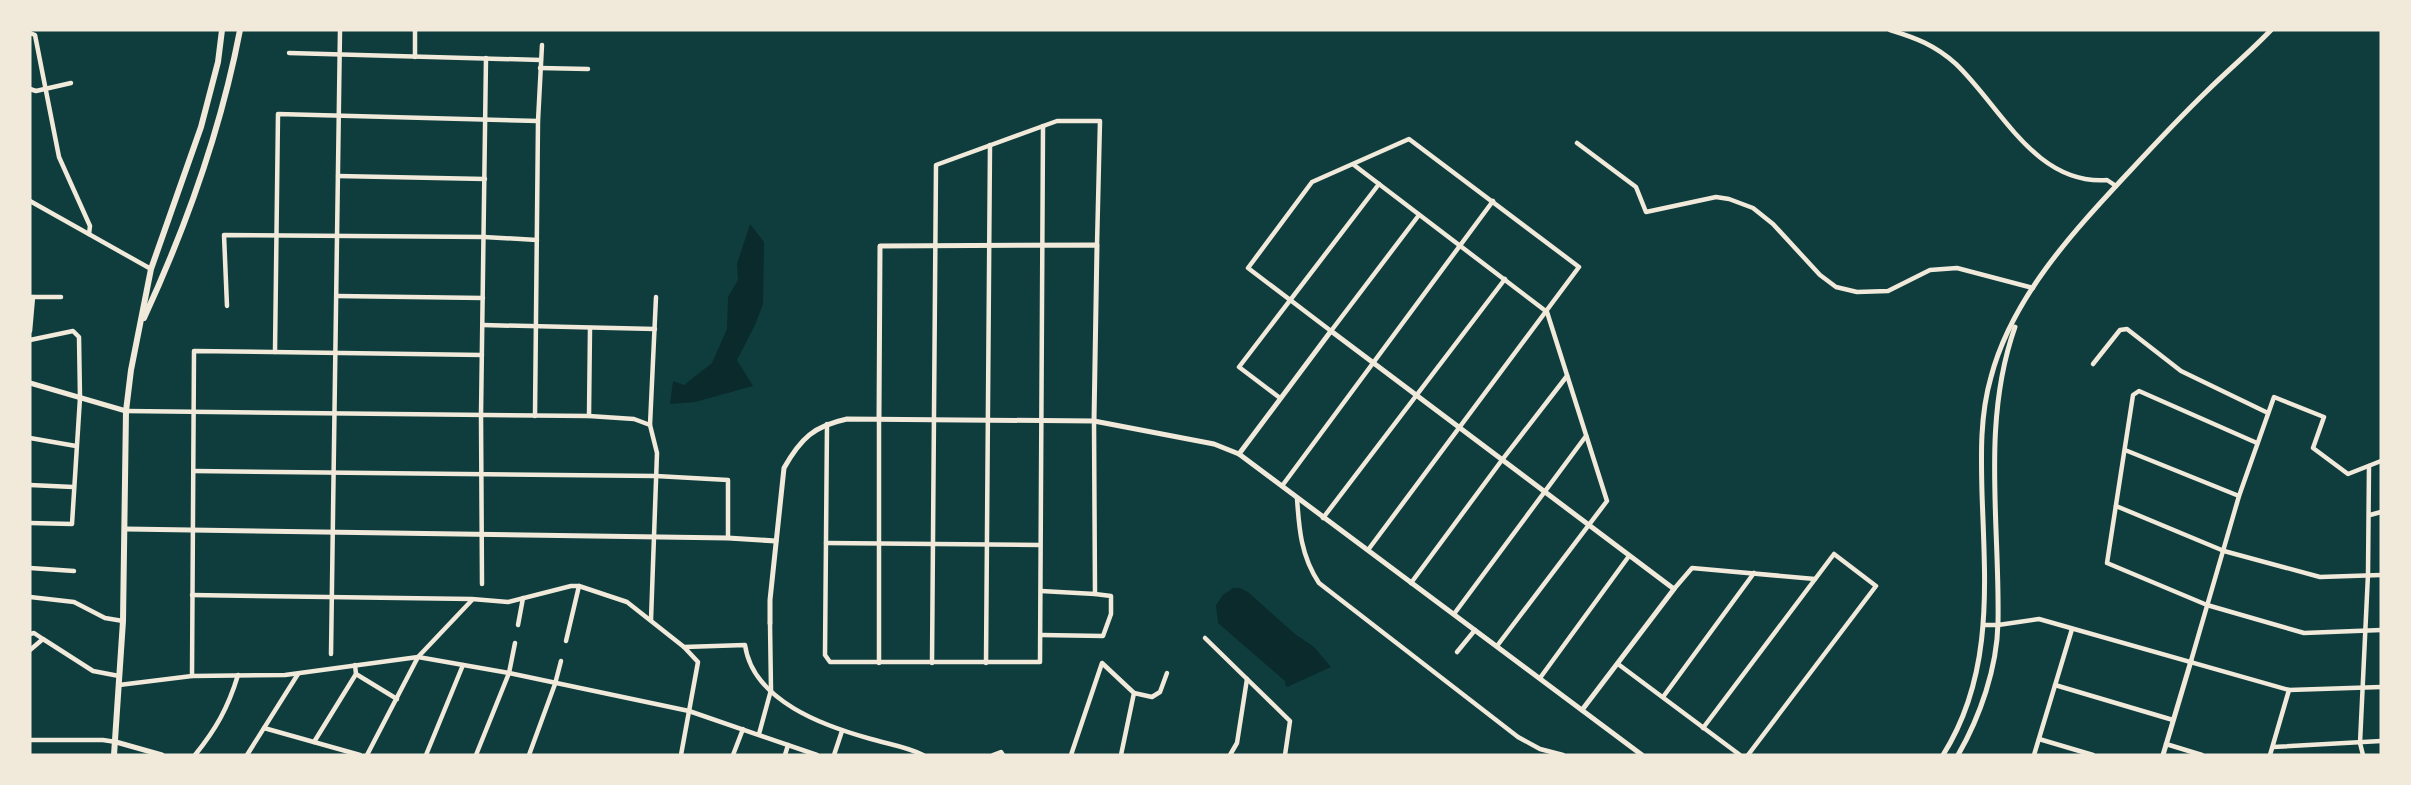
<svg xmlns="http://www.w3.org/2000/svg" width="2411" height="785" viewBox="0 0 2411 785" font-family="'Playfair Display',serif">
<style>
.water{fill:#0a2a2b}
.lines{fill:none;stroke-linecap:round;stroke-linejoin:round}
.minor{stroke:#f1e9da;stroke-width:4.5}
.tertiary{stroke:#f1e9da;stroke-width:5}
.primary{stroke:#f1e9da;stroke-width:6}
</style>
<rect width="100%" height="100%" fill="#0f3d3e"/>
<g class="water">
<polygon points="750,224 764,242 763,304 755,325 737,360 753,386 695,402 670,404 673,381 684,385 712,363 727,329 728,297 738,280 737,264"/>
<polygon points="1233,588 1240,588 1248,592 1295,634 1314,647 1331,667 1287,687 1285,684 1286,682 1218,623 1216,605 1223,595"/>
</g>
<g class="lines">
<g class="minor">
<path d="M1890,30C1916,38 1935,45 1956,64C2001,107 2035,185 2107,180L2116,186"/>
<polyline points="30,33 35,35 59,157 90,226 89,234"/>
<polyline points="289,53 541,60"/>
<polyline points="415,57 415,30"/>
<polyline points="540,68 588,69"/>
<polyline points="30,89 36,91 71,83"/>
<polyline points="1577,143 1636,187 1646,212 1716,197 1729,199 1753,208 1773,224 1820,275 1836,287 1857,292 1888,291 1930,270 1957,268 2033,288"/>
<polyline points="1354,165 1547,312 1607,501 1497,646"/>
<polyline points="338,176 485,179"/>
<polyline points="30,201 151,269"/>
<polyline points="337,296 483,298"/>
<polyline points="30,297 61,297"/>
<polyline points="227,306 224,235 484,237 537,240"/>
<polyline points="483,325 655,329"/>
<polyline points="30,331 33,297"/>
<polyline points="30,340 73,331 79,337 80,398 72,524 30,523"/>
<polyline points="275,352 278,114 538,121"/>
<polyline points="2093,364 2120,330 2127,329 2181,371 2268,413"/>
<polyline points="1280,398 1239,367 1379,184"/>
<polyline points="126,411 589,416 634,419 650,425 657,453 651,620"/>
<polyline points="535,416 538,121 542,45"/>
<polyline points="589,416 590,328"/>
<polyline points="879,419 879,663"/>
<polyline points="827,424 825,655 830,662 1040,662 1043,126"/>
<polyline points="650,425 656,297"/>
<polyline points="30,438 76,446"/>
<polyline points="2257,443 2139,391 2133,395 2107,563 2207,605 2304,633 2381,630"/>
<polyline points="2125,450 2239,496"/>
<polyline points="194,471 656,476 728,480 728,538"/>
<polyline points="30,485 73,487"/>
<polyline points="1282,486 1493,201"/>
<path d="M1297,498C1299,529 1301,556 1319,583L1518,737L1540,749L1563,755"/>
<polyline points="2116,506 2224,551 2320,577 2381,575"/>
<polyline points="2370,515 2381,512"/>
<polyline points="1323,518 1505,279"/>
<polyline points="826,543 1040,545"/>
<polyline points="1368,550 1579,267 1409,139 1312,182 1248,268 1331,331 1419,215"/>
<polyline points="30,568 74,571"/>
<polyline points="1411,583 1502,460 1567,376"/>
<polyline points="482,584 481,415 486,58"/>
<polyline points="1674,589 1692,568 1815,579"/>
<polyline points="1041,591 1095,594 1094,421"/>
<polyline points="192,595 472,599 508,602 571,586 579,586 627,602 684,647 698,662 681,755"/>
<polyline points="30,597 74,602 105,618 123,621"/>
<polyline points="1454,614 1586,436"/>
<polyline points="518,625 523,598"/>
<polyline points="1985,625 1998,625 2039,619 2289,690 2381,687"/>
<polyline points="30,634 34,633 43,639"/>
<polyline points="1042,635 1103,636 1111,614 1111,596 1095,594"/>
<polyline points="1205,638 1247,679 1237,743 1230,755"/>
<polyline points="566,641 579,586"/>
<path d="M684,647L745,645C753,701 824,726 871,739C888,744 908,747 923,755"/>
<polyline points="30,650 43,639 93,671 119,676"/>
<polyline points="1457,652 1475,630"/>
<polyline points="331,654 340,30"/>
<polyline points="2191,661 2239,496 2274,397 2324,417 2313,448 2348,474 2381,461"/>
<polyline points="932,663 936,165 1057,121 1100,121 1097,245"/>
<polyline points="986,663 990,145"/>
<polyline points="1618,664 1740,755"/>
<polyline points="356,674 397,699"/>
<polyline points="192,676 194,351 482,355"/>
<polyline points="1540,678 1629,556"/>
<polyline points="1247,679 1290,721 1285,755"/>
<polyline points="119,685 192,676 285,675 418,657 509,673 689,711 817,755"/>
<polyline points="2055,685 2173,720"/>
<polyline points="1134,693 1152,697 1160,692 1167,673"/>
<polyline points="1663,697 1754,573"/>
<polyline points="264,728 360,755"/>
<polyline points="1703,728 1834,554 1876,586 1748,755"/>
<polyline points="759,734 771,690 770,623"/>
<polyline points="2039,739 2093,755"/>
<polyline points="30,740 103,740 116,742"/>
<polyline points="314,742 356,674 355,665"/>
<polyline points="2166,744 2202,755"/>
<polyline points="2273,747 2381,741"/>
<path d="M195,755C216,729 228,708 238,675"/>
<polyline points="247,755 298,674"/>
<polyline points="367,755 418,657 472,600"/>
<polyline points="426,755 463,665"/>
<polyline points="476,755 509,673 515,643"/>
<polyline points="529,755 555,684 561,661"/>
<polyline points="733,755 743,729"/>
<polyline points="785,755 788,745"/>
<polyline points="834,755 842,731"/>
<polyline points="993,755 1001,752 1003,755"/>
<polyline points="1071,755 1102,663 1134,693 1121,755"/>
<polyline points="2034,755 2072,629"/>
<polyline points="2270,755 2289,690"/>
<polyline points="2363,755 2360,743 2368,574 2369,466"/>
</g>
<g class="tertiary">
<polyline points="30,383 126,411"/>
<polyline points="879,418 880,246 1097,245 1094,421"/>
<polyline points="1239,454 1331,331 1674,589 1582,710"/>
<polyline points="126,529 728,538 776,541"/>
<path d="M770,623V600L784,468C801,438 814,426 847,419L1094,421L1214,444L1239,454L1642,755"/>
<polyline points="116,742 162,755"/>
<path d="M1943,755C1994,674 1985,584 1982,493C1981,454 1980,415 1991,377C2012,297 2074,231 2129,172C2154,145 2179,118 2206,92C2227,71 2250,52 2271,30"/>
<path d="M1958,755C1980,717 1997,668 1998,623C2000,524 1981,423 2015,327"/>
<polyline points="2163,755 2191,661"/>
</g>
<g class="primary">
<path d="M144,318C186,227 221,129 240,30"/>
<polyline points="114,755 123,621 126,411 131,370 151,269 201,127 218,62 222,30"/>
</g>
</g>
<rect width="2411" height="785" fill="none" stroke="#f1e9da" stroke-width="63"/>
</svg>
